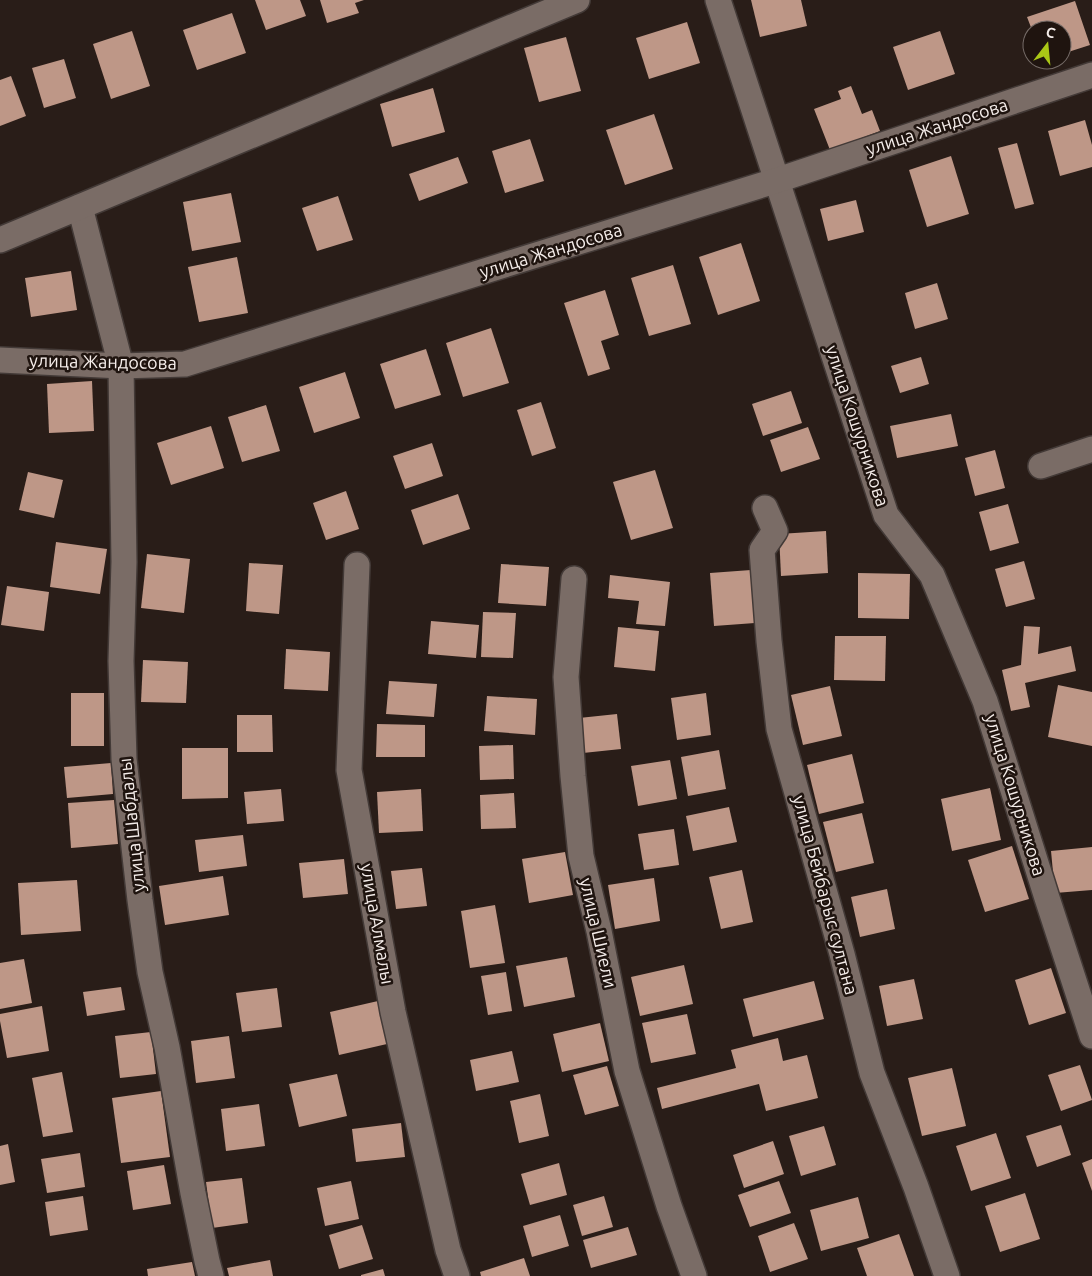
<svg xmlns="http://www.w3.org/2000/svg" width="1092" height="1276" viewBox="0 0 1092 1276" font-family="Ubuntu,sans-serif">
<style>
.building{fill:#be9787}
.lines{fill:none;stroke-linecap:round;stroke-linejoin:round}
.street-casing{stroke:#433a37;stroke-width:28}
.street{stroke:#7a6c66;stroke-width:25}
.labels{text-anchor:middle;stroke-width:5;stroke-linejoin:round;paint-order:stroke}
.street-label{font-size:18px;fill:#f5edea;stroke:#1f140f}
</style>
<rect width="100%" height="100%" fill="#291d18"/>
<g class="building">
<polygon points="255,0 300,0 306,16 266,30"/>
<polygon points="320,0 364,0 355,3 359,13 327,23"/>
<polygon points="751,0 801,0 807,26 760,37"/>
<polygon points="1075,1 1090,45 1062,54 1062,30 1032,30 1027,17"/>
<polygon points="232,13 246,53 197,70 183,30"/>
<polygon points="687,22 700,63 649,79 636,38"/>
<polygon points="132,31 150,86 111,99 93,44"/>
<polygon points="940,31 955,74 908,90 893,47"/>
<polygon points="566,37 581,91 539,102 524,48"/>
<polygon points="64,59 76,98 44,108 32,68"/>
<polygon points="11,76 26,116 0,126 0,80"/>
<polygon points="851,86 862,114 872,110 880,131 830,150 814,109 841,99 838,91"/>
<polygon points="433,88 445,132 392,147 380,104"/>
<polygon points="654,114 673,169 625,185 606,130"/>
<polygon points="1085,120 1092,145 1092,167 1060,176 1048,131"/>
<polygon points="530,139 544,181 505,193 492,151"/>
<polygon points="1017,143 1034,204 1015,209 998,148"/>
<polygon points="951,156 969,214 927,227 909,170"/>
<polygon points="458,157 468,183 419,201 409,174"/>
<polygon points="231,193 241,242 192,251 183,202"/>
<polygon points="338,196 353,240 317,251 302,208"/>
<polygon points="856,200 864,232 828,241 820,209"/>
<polygon points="741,243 760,301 718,315 699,257"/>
<polygon points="237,257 248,313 199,322 188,267"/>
<polygon points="673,265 691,324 649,336 631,278"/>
<polygon points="71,271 77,310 31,317 25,278"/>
<polygon points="937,283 948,319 915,329 905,293"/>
<polygon points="605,290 619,335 601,341 610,369 588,376 564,303"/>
<polygon points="491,328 509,383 463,397 446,343"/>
<polygon points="426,349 441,395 395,409 380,364"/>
<polygon points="921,357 929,384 900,393 891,366"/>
<polygon points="345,372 360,418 314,433 299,387"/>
<polygon points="92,381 94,431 49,433 47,384"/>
<polygon points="791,391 802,423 763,436 752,404"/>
<polygon points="541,402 556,448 532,456 517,410"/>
<polygon points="266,405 280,451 242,462 228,417"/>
<polygon points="951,414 958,446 897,458 890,426"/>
<polygon points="211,426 224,468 171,485 157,443"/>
<polygon points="808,427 820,459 781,472 770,440"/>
<polygon points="432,443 443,476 405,489 393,456"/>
<polygon points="995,450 1005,488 975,496 965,458"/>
<polygon points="655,470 673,528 631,540 613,482"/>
<polygon points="28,472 63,480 54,518 19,510"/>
<polygon points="346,491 359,529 326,540 313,503"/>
<polygon points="458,494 470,529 423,545 411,510"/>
<polygon points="1008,504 1019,543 990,551 979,512"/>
<polygon points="826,531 828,573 781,576 779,534"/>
<polygon points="56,542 107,549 100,594 50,587"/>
<polygon points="147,554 190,559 184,613 141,608"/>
<polygon points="1024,561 1035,599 1006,607 995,569"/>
<polygon points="249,563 283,565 279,614 246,611"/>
<polygon points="501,564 549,567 546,606 498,603"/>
<polygon points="751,570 755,623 714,626 710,573"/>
<polygon points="858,573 910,574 909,619 858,618"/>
<polygon points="610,575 670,582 665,626 636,624 639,601 608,598"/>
<polygon points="7,586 49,592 44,631 1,625"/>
<polygon points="483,612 516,613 513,658 481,657"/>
<polygon points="431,621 479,625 476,658 428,654"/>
<polygon points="1024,626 1040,627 1038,654 1071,646 1076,671 1025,683 1030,707 1011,711 1002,670 1021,665"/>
<polygon points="618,627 659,631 655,671 614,667"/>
<polygon points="835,636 886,636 885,681 834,680"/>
<polygon points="286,649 330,652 328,691 284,689"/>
<polygon points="143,660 188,662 186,703 141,702"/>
<polygon points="389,681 437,684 434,717 386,714"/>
<polygon points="1058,685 1092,692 1092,746 1048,737"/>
<polygon points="830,686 842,736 803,745 791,695"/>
<rect x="71" y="693" width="33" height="53"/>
<polygon points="706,693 711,735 677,740 671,698"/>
<polygon points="487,696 537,699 535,735 484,731"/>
<polygon points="617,714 621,749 583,753 579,718"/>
<polygon points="237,715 272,715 273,752 237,752"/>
<polygon points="377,724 425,725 425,757 376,757"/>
<polygon points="513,745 514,779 480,780 479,746"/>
<polygon points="182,748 228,748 228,798 182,799"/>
<polygon points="719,750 726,789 688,796 681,757"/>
<polygon points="852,754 864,803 819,814 807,765"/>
<polygon points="670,760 677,799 638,806 631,766"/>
<polygon points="111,763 113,794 67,798 64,767"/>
<polygon points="990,788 1001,840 952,851 941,799"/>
<polygon points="281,789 284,821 247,824 244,792"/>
<polygon points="421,789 423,831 379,833 377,792"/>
<polygon points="514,793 516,828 481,829 480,795"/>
<polygon points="114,800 118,844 71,848 68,803"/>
<polygon points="729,807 737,842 693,851 686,816"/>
<polygon points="862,813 874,863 836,872 823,822"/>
<polygon points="674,829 679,865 644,870 638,834"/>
<polygon points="243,835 247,866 199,872 195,840"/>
<polygon points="1012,846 1029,899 985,912 968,860"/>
<polygon points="1092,847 1092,890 1055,893 1051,851"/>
<polygon points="565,852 573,895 529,903 522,859"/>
<polygon points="344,859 348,894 303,898 299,863"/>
<polygon points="422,868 427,906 396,909 391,871"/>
<polygon points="742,870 753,922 721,929 709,877"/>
<polygon points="223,876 229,915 165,925 159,886"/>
<polygon points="654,878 660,921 615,929 608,885"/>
<polygon points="77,880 81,931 21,935 18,883"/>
<polygon points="887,889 895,929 860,937 851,897"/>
<polygon points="495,905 505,963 470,968 461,911"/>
<polygon points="567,957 575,997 524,1007 516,966"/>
<polygon points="24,959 32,1003 0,1009 0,963"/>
<polygon points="684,965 693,1004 640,1016 631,977"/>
<polygon points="1051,968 1066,1013 1029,1025 1015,980"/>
<polygon points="506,972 512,1011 488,1015 481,976"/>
<polygon points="914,979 923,1019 887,1026 879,986"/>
<polygon points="814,981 824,1019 753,1037 743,999"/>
<polygon points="121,987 125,1010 87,1016 83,992"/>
<polygon points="277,988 282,1027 242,1032 236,993"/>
<polygon points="378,1001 387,1044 339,1055 330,1012"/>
<polygon points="42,1006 49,1051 7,1058 0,1021 0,1014"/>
<polygon points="687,1014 696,1054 651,1063 642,1023"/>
<polygon points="600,1023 609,1061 562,1072 553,1034"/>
<polygon points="151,1032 156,1074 120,1078 115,1036"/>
<polygon points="229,1036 235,1078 196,1083 191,1041"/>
<polygon points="778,1038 783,1061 807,1055 818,1098 766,1111 759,1084 662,1109 657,1088 736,1068 731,1050"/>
<polygon points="512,1051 519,1082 476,1091 470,1060"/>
<polygon points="1080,1065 1092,1100 1061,1111 1048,1075"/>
<polygon points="607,1066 619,1106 585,1115 573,1075"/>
<polygon points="952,1068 966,1126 922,1136 908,1078"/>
<polygon points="62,1072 73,1132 43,1137 32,1078"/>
<polygon points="337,1074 347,1116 299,1127 289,1084"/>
<polygon points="161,1091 170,1157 121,1163 112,1098"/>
<polygon points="540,1094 549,1136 519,1143 510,1101"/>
<polygon points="259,1104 265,1146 226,1151 221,1109"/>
<polygon points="401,1123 405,1157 356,1162 352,1129"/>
<polygon points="1061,1125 1071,1155 1037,1167 1026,1136"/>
<polygon points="824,1126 836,1165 801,1176 789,1136"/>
<polygon points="996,1133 1011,1178 971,1191 956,1146"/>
<polygon points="773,1141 784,1174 744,1188 733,1155"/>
<polygon points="8,1144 15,1182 0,1185 0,1146"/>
<polygon points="80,1153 85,1187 47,1193 41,1159"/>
<polygon points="1092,1159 1092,1191 1082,1163"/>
<polygon points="559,1163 567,1195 530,1205 521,1174"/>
<polygon points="164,1165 171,1204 133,1210 127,1171"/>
<polygon points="242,1178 248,1223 212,1228 206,1182"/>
<polygon points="351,1181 359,1219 325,1226 317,1188"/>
<polygon points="779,1181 791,1213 750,1227 738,1195"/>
<polygon points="1025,1193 1040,1239 1000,1252 985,1206"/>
<polygon points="83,1196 88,1230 50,1236 45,1202"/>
<polygon points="604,1196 613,1227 582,1236 573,1205"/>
<polygon points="858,1197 869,1238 821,1251 810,1210"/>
<polygon points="560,1215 569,1246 532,1257 523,1226"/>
<polygon points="794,1223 808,1259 770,1272 758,1236"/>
<polygon points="362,1225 373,1259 339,1269 329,1235"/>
<polygon points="628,1227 637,1255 591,1268 583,1240"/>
<polygon points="899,1234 914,1276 867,1276 857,1248"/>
<polygon points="524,1258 530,1276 481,1276 480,1272"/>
<polygon points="270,1260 273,1276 229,1276 227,1268"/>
<polygon points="192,1262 195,1276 148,1276 147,1269"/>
<polygon points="383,1269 385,1276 361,1276 361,1275"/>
</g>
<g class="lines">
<defs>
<g id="street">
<polyline points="718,0 886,515 932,575 985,701 1047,898 1092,1036"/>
<polyline points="80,207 121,366 124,562 121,661 124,759 140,900 150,972 167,1047 193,1193 207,1261 211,1276"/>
<polyline points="0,240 577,0"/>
<polyline points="0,360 121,366 185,364 778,180 1092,75"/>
<polyline points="1041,466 1092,449"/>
<polyline points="765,508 775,531 762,550 769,641 779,729 842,954 872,1073 916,1187 947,1276"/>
<polyline points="357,565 349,770 393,1012 448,1250 457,1276"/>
<polyline points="574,579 566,677 573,776 581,856 599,931 627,1071 669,1206 694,1276"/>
</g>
</defs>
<use href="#street" class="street-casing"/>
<use href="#street" class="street"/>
</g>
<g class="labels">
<g class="street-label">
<text transform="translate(937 127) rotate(-18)" y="6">улица Жандосова</text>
<text transform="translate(551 251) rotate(-17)" y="6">улица Жандосова</text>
<text transform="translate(103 362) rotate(1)" y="6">улица Жандосова</text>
<text transform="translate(857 426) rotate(72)" y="6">улица Кошурникова</text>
<text transform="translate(1015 795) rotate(73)" y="6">улица Кошурникова</text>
<text transform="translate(132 825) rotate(-96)" y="6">улица Шабдалы</text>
<text transform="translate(825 895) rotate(75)" y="6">улица Бейбарыс султана</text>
<text transform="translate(377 924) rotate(80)" y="6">улица Алмалы</text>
<text transform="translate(598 933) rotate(77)" y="6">улица Шиели</text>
</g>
</g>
<g transform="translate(1047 45) rotate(16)"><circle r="24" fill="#1f140f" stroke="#756b67"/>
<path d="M0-4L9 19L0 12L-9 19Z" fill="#aac716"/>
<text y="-8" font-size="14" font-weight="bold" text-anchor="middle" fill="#f5edea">С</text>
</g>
</svg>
